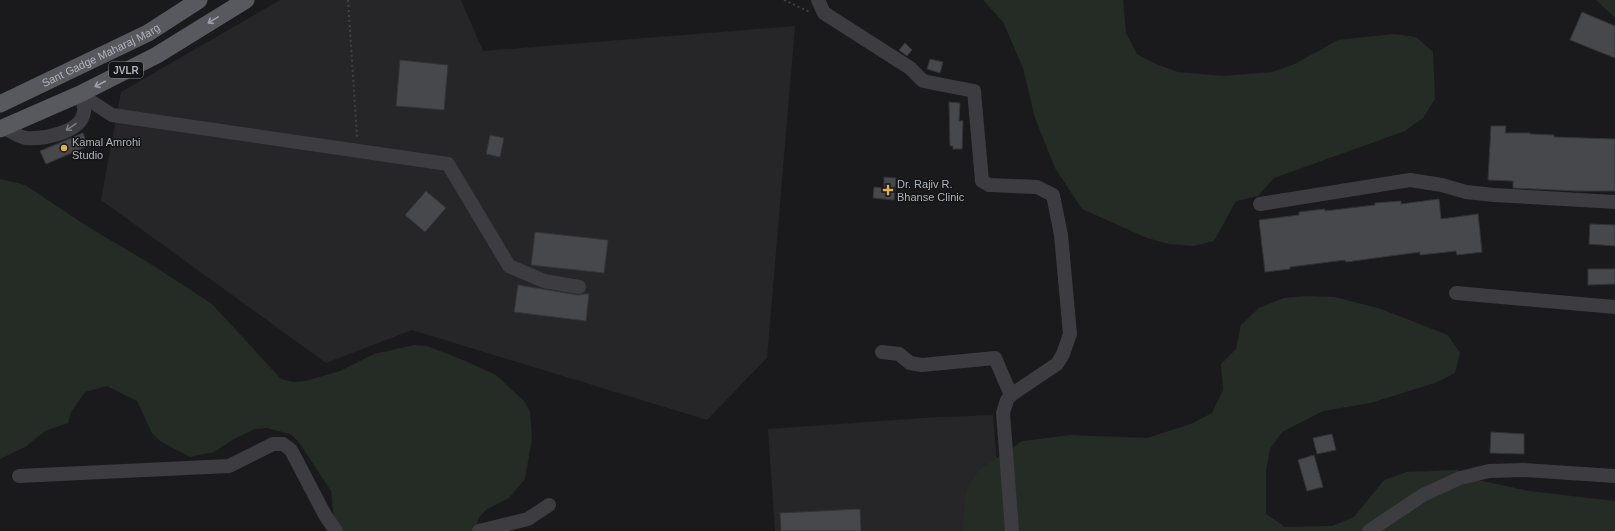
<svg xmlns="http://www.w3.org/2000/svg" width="1615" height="531" viewBox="0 0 1615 531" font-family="Helvetica,sans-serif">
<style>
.built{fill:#262629}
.green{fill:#252c25}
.building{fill:#47484c;stroke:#343438}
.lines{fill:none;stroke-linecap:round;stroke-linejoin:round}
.path{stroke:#424347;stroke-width:2;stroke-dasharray:2 3;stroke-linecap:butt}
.minor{stroke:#3c3c41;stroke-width:14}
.major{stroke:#58595f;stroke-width:17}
.oneway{stroke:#9da0a8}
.oneway2{stroke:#7b7d84}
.poi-dot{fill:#deaf51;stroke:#151517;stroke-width:1.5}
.labels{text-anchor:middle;stroke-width:3;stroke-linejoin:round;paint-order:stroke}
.shield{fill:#151517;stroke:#808389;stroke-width:1}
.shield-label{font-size:10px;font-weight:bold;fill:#aeb2ba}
.street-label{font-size:11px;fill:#aeb2ba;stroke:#151517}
.poi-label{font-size:11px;fill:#aeb2ba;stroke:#151517;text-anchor:start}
</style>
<rect width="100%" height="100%" fill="#1a1a1c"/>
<g class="built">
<polygon points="280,0 461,0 483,51 795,26 767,358 707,420 412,330 326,363 101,200 121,92"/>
<polygon points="993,415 1003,531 775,531 768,429 923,418"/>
</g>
<g class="green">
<polygon points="983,0 1123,0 1126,33 1137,54 1156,64 1178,72 1223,76 1272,72 1295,64 1338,40 1394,34 1416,37 1433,52 1435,99 1423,118 1405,131 1274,178 1258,196 1236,201 1214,241 1193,246 1169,244 1147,238 1082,209 1055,168 1035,118 1023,68 1003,22"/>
<polygon points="1596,0 1615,0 1615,18"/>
<polygon points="0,179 25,185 85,225 149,263 212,304 281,379 293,382 305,381 340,371 374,354 414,345 427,346 463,360 496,375 524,401 530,411 532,438 525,479 509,498 487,509 479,517 475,531 335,531 331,491 298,441 290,434 267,428 255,429 234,439 214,452 190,457 160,441 152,433 137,401 107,386 85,392 71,412 68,423 45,431 25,447 0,459"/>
<polygon points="1309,296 1335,297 1381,309 1448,335 1460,353 1455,373 1435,383 1370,403 1323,411 1282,432 1270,449 1266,471 1266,514 1285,527 1332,526 1354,517 1384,480 1407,472 1457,470 1478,480 1529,491 1615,501 1615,531 962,531 966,491 979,470 1022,441 1070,435 1147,438 1191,424 1212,413 1223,390 1221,364 1236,349 1241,325 1259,308 1284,298"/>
</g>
<g class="building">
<polygon points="1582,12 1615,26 1615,58 1570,40"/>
<polygon points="905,43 912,50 907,56 899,50"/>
<polygon points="930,59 943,62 940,73 927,69"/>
<polygon points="400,60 448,65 444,110 396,106"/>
<polygon points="949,102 960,103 959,121 963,121 962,149 953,149 953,146 950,146"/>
<polygon points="1491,126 1506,126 1505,133 1530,133 1530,134 1554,135 1554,137 1615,139 1615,191 1577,191 1513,188 1513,181 1488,180"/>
<polygon points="83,133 88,146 46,164 40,151"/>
<polygon points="490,135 504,138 500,157 486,154"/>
<polygon points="884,177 896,178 894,200 873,198 874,187 884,188"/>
<polygon points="426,191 446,208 425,232 405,215"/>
<polygon points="1439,199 1441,219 1478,214 1482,252 1457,255 1456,251 1420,255 1420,252 1346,262 1345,260 1290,267 1290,269 1265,272 1259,220 1299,215 1299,212 1325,209 1325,211 1375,205 1375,203 1401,201 1401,204"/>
<polygon points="1590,224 1615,225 1615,246 1589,244"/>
<polygon points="535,232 608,240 604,273 531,265"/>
<polygon points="1588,269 1615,269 1615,284 1588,285"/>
<polygon points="518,285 578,295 584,294 589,294 586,321 514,312"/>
<polygon points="1491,432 1524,434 1524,454 1490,453"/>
<polygon points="1332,434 1336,450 1317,454 1313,438"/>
<polygon points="1314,455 1323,487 1307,491 1298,460"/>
<polygon points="860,509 861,531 781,531 780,513"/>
</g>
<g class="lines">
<g class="path">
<polyline points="348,0 357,137"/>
<polyline points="784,0 810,12"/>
</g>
<g class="minor">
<polyline points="818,0 824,13 910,68 923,81 974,91 982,181 989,185 1037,187 1053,195 1061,235 1070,334 1063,354 1057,364 1011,395 1007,400 1003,413 1012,531"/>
<polyline points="80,94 112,115 448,164 509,266 544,281 579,287"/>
<path d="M4,128C10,131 19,137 26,138C43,139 81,133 84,112C85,106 82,100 80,94"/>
<polyline points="1260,204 1410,180 1442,185 1466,192 1494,195 1615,202"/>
<polyline points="1456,293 1615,307"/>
<polyline points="882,352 899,354 910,363 922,365 995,358 1011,395"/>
<polyline points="19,476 229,466 273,444 283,444 291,450 325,515 336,531"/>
<polyline points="479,531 528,519 549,505"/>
<polyline points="1369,531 1423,495 1460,478 1489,471 1523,470 1615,476"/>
</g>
<g class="major">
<path id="s1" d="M0,104L148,33L199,0"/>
<polyline points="0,129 80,94 157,55 246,0"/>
</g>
</g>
<defs><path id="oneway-shaft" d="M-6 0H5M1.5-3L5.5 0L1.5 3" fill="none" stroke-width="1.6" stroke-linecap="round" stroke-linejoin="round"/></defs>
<g class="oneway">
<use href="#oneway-shaft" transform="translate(213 20) rotate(149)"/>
<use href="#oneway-shaft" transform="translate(100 84) rotate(153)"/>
</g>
<use class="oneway2" href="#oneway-shaft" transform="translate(71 127) rotate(146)"/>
<g class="poi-dot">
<circle cx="64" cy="148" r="4"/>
<path d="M886 184h4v4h4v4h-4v4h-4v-4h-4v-4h4z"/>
</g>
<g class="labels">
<rect class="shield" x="109" y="62" width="34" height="16" rx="3"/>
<g class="shield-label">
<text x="126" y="74">JVLR</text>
</g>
<g class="street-label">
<text dy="4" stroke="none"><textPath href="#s1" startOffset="112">Sant Gadge Maharaj Marg</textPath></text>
</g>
<g class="poi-label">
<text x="72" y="146">Kamal Amrohi<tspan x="72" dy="13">Studio</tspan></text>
<text x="897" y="188">Dr. Rajiv R.<tspan x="897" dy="13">Bhanse Clinic</tspan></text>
</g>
</g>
</svg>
